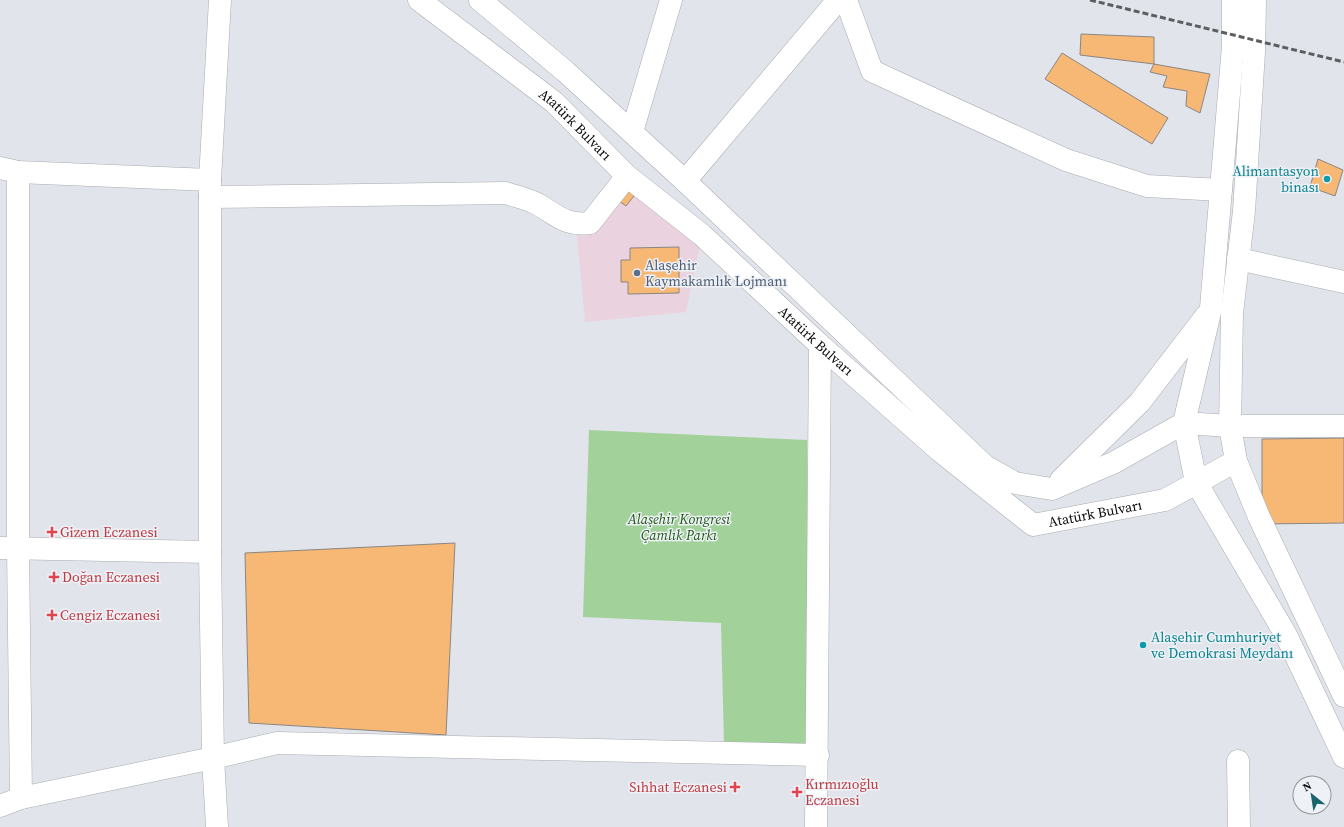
<svg xmlns="http://www.w3.org/2000/svg" width="1344" height="827" viewBox="0 0 1344 827" font-family="'Source Serif 4',serif">
<style>
.commercial{fill:#ead3df}
.green{fill:#a2d29a}
.building{fill:#f7b875;stroke:#8a8682}
.lines{fill:none;stroke-linecap:round;stroke-linejoin:round}
.minor-casing{stroke:#a9acb1;stroke-width:23}
.tertiary-casing{stroke:#a9acb1;stroke-width:23}
.primary-casing{stroke:#a9acb1;stroke-width:23}
.minor{stroke:#fff;stroke-width:22}
.tertiary{stroke:#fff;stroke-width:22}
.primary{stroke:#fff;stroke-width:22}
.rail{stroke:#5d5e61;stroke-width:3;stroke-dasharray:6 3;stroke-linecap:butt}
.culture-dot{fill:#0f9aa8;stroke:#eef2f7;stroke-width:1.5}
.service-dot{fill:#5c6f8a;stroke:#eef2f7;stroke-width:1.5}
.health-dot{fill:#e0444e;stroke:#eef2f7;stroke-width:1.5}
.labels{text-anchor:middle;stroke-width:3;stroke-linejoin:round;paint-order:stroke}
.street-label{font-size:14px;fill:#0b0c0d;stroke:#eef2f7}
.culture-label{font-size:14px;fill:#0d838f;stroke:#eef2f7;text-anchor:end}
.service-label{font-size:14px;fill:#4e5e75;stroke:#eef2f7;text-anchor:start}
.park-label{font-size:14px;font-style:italic;fill:#1f5715;stroke:#eef2f7}
.health-label{font-size:14px;fill:#be3a42;stroke:#eef2f7;text-anchor:start}
</style>
<rect width="100%" height="100%" fill="#e1e4ea"/>
<polygon class="commercial" points="627,176 702,235 686,312 585,322 576,225"/>
<polygon class="green" points="589,430 807,440 811,744 724,744 721,623 583,617"/>
<g class="building">
<polygon points="1081,34 1154,37 1154,64 1080,55"/>
<polygon points="1062,53 1168,118 1152,144 1045,79"/>
<polygon points="1154,64 1210,74 1200,113 1186,106 1187,91 1163,87 1167,76 1150,72"/>
<polygon points="1318,159 1343,170 1335,196 1310,187"/>
<polygon points="641,187 626,206 612,196"/>
<polygon points="679,247 679,293 628,294 628,282 621,282 621,260 630,260 630,248"/>
<polygon points="1344,438 1344,523 1262,524 1262,439"/>
<polygon points="455,543 446,735 249,723 245,553"/>
</g>
<g class="lines">
<defs>
<g id="minor">
<polyline points="846,0 872,71 1066,160 1147,186 1221,190"/>
<polyline points="632,132 671,0"/>
<polyline points="0,168 18,172 210,180"/>
<polyline points="18,172 18,548 21,798"/>
<polyline points="685,181 838,0"/>
<path d="M210,197L506,193C517,197 529,199 539,205C558,216 566,226 590,223L627,176"/>
<polyline points="1238,259 1344,282"/>
<polyline points="1230,426 1344,426"/>
<polyline points="0,548 210,552"/>
<polyline points="1238,761 1239,827"/>
<polyline points="816,827 820,345"/>
</g>
<g id="tertiary">
<polyline points="1236,461 1259,517 1344,696"/>
<polyline points="1196,482 1286,635 1344,757"/>
<polyline points="0,806 21,798 213,758 277,743 818,755"/>
<polyline points="217,827 213,758 210,552 210,180 220,0"/>
</g>
<g id="primary">
<path id="s1" d="M419,0L554,102L627,176L702,235L820,345L940,451L1033,525L1165,500L1236,461L1230,426L1232,313L1244,211L1254,52L1255,0"/>
<polyline points="480,0 566,72 685,181 985,466 1015,483 1052,489 1113,463 1184,423"/>
<polyline points="1184,423 1230,426"/>
<polyline points="1061,480 1140,402 1206,316"/>
<polyline points="1196,482 1184,423 1211,308 1233,46 1233,0"/>
</g>
</defs>
<use href="#minor" class="minor-casing"/>
<use href="#tertiary" class="tertiary-casing"/>
<use href="#primary" class="primary-casing"/>
<use href="#minor" class="minor"/>
<use href="#tertiary" class="tertiary"/>
<use href="#primary" class="primary"/>
<polyline class="rail" points="1090,0 1344,62"/>
</g>
<g class="culture-dot">
<circle cx="1327" cy="179" r="4"/>
<circle cx="1143" cy="645" r="4"/>
</g>
<circle class="service-dot" cx="637" cy="273" r="4"/>
<g class="health-dot">
<path d="M50 526h4v4h4v4h-4v4h-4v-4h-4v-4h4z"/>
<path d="M52 571h4v4h4v4h-4v4h-4v-4h-4v-4h4z"/>
<path d="M50 609h4v4h4v4h-4v4h-4v-4h-4v-4h4z"/>
<path d="M733 781h4v4h4v4h-4v4h-4v-4h-4v-4h4z"/>
<path d="M795 786h4v4h4v4h-4v4h-4v-4h-4v-4h4z"/>
</g>
<g class="labels">
<g class="street-label">
<text dy="5" stroke="none"><textPath href="#s1" startOffset="200">Atatürk Bulvarı</textPath></text>
<text dy="5" stroke="none"><textPath href="#s1" startOffset="524">Atatürk Bulvarı</textPath></text>
<text dy="5" stroke="none"><textPath href="#s1" startOffset="872">Atatürk Bulvarı</textPath></text>
</g>
<g class="culture-label">
<text x="1319" y="176">Alimantasyon<tspan x="1319" dy="16">binası</tspan></text>
<text x="1151" y="642" text-anchor="start">Alaşehir Cumhuriyet<tspan x="1151" dy="16">ve Demokrasi Meydanı</tspan></text>
</g>
<g class="service-label">
<text x="645" y="270">Alaşehir<tspan x="645" dy="16">Kaymakamlık Lojmanı</tspan></text>
</g>
<g class="park-label">
<text x="679" y="524">Alaşehir Kongresi<tspan x="679" dy="16">Çamlık Parkı</tspan></text>
</g>
<g class="health-label">
<text x="60" y="537">Gizem Eczanesi</text>
<text x="62" y="582">Doğan Eczanesi</text>
<text x="60" y="620">Cengiz Eczanesi</text>
<text x="805" y="789">Kırmızıoğlu<tspan x="805" dy="16">Eczanesi</tspan></text>
<text x="727" y="792" text-anchor="end">Sıhhat Eczanesi</text>
</g>
</g>
<g transform="translate(1312 795) rotate(330)"><circle r="19" fill="#eef2f7" stroke="#939699"/>
<path d="M0-3L7 15L0 10L-7 15Z" fill="#17656b"/>
<text y="-6" font-size="11" font-weight="bold" text-anchor="middle" fill="#0b0c0d">N</text>
</g>
</svg>
